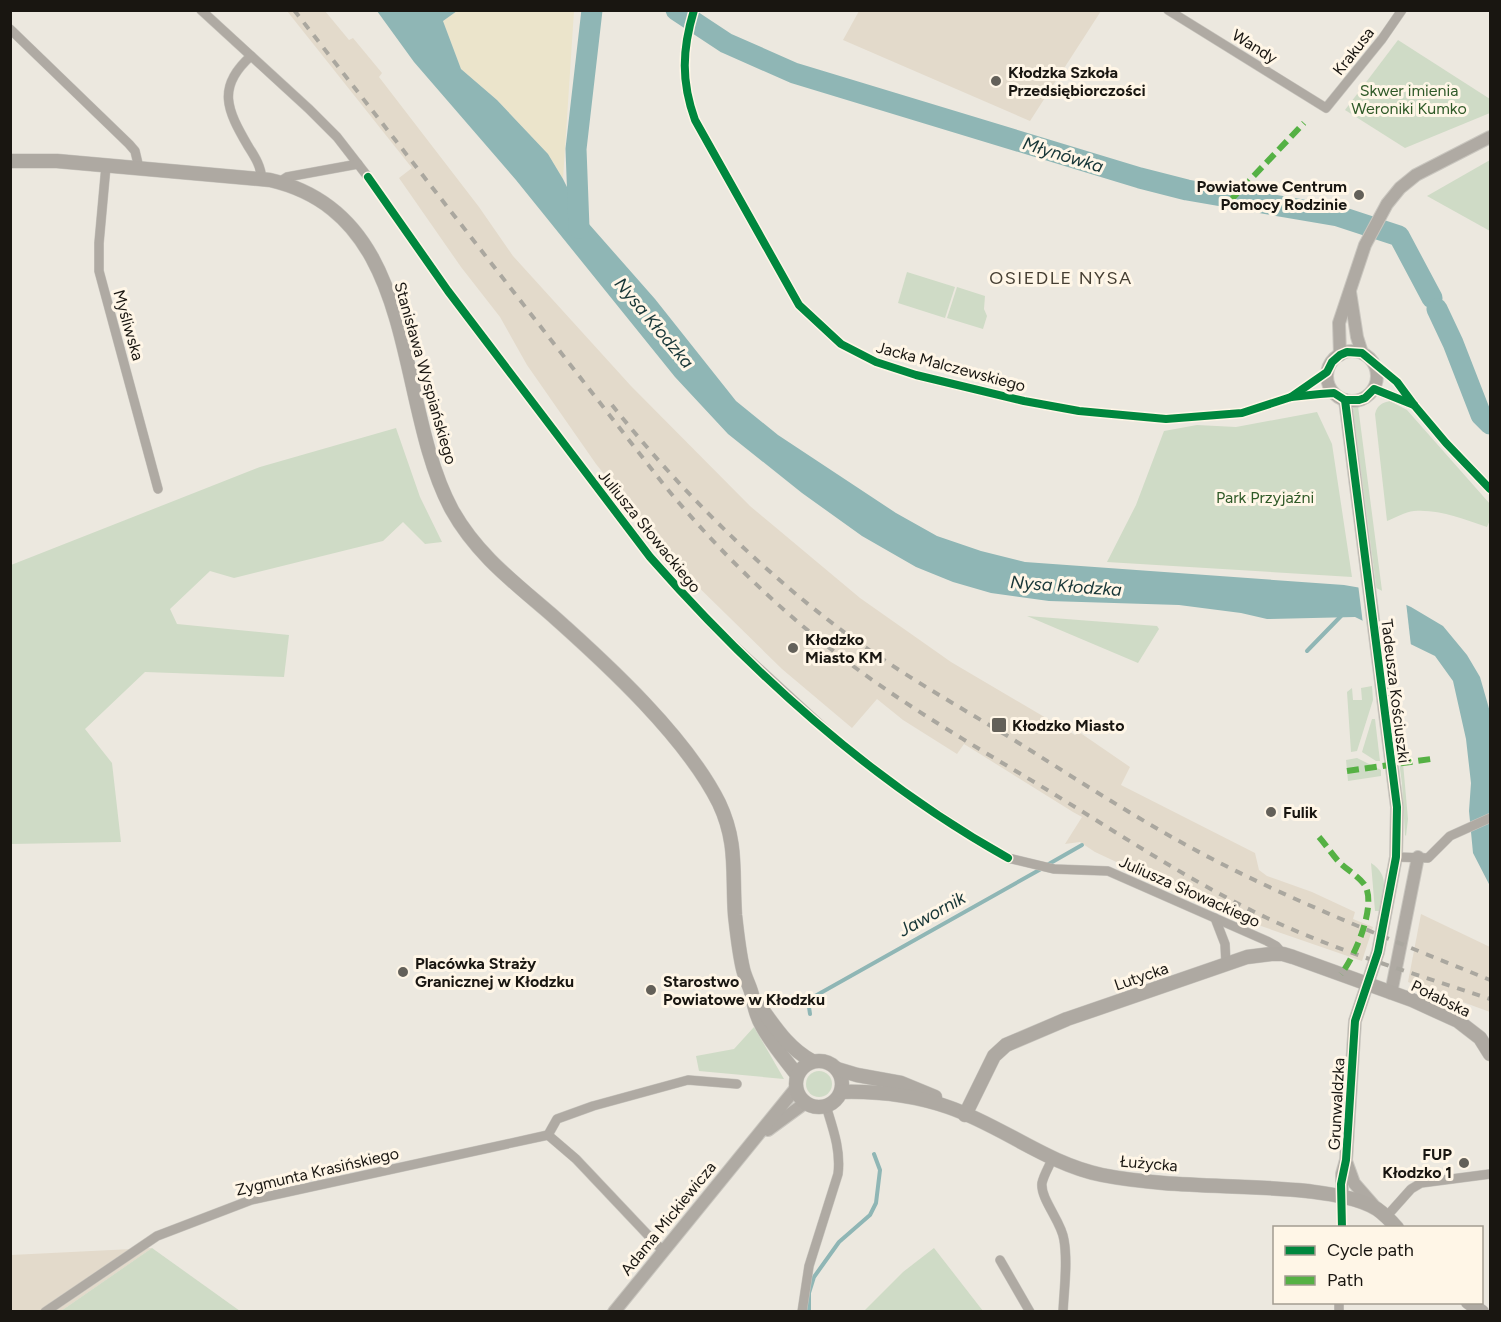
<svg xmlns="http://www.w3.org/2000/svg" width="1501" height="1322" viewBox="0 0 1501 1322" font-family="Figtree,sans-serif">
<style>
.built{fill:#e3dacb}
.green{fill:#cfdbc6}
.sand{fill:#ebe4cb}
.water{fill:#8fb6b5}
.pier{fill:#ece8df}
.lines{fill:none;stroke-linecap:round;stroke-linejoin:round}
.stream{stroke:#8fb6b5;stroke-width:4}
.river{stroke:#8fb6b5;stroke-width:21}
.minor-casing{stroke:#c9c6bf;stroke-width:10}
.tertiary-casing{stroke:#c9c6bf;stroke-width:14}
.secondary-casing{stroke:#c9c6bf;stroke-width:15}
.minor{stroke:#afaaa3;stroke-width:9}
.tertiary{stroke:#afaaa3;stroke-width:12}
.secondary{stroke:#aea9a2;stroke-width:14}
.rail{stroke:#aaa79f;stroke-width:4;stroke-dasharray:8 8;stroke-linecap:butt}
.quiet{stroke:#55b144;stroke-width:6;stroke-dasharray:12 6;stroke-linecap:butt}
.cycleway-casing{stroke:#fff6e7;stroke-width:11}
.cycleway{stroke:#00873e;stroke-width:8}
.poi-dot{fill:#636059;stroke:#fff6e7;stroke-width:2}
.labels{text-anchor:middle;stroke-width:6;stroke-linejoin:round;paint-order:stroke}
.street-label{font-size:16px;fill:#191611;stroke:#fff6e7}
.poi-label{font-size:16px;font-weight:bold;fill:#191611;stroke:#fff6e7;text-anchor:start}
.park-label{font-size:16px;fill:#2f5927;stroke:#fff6e7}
.water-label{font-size:18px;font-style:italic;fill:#173637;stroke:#fff6e7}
.neighbourhood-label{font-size:18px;letter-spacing:1.5px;fill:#463f33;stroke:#fff6e7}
</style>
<rect width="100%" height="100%" fill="#ece8df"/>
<g class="built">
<polygon points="287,11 325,11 349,40 353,38 382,73 379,77 479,207 513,256 631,386 750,506 860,598 951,662 1075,735 1079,732 1130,767 1121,785 1255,853 1259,870 1267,876 1312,892 1355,912 1353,919 1373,927 1362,961 1232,916 1095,852 1080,842 1065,844 1082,817 1073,812 964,744 957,754 903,720 877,699 852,728 782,669 681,570 596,464 527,365 500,317 461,267 399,178 412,168"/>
<polygon points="859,11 859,10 1101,11 1030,121 843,40"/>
<polygon points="1421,914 1490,947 1490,1012 1408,982"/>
<polygon points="152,1248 61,1311 11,1312 11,1255"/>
</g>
<g class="green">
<polygon points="1398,40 1490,99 1490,113 1405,148 1345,110"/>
<polygon points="1490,160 1490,231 1427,196"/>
<polygon points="907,272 955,287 945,318 898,303"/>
<polygon points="957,287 985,296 984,309 987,316 983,329 947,318"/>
<path d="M1390,401L1407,410L1490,504V520L1487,527C1464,519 1439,509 1414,511C1405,512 1395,518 1387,521L1375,414C1377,405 1382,403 1390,401Z"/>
<polygon points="1358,406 1400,729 1408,819 1406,836 1405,835 1402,784 1353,409 1354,407"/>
<polygon points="1317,412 1332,444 1352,577 1107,562 1136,505 1164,431 1197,425 1236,427"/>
<polygon points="396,428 420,497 442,542 425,544 403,522 383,541 234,578 210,571 170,609 177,624 289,635 284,677 145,672 85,729 112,763 121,842 11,844 11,565 260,467"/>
<polygon points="1027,616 1157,626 1159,629 1138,663"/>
<polygon points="1372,686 1373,700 1357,751 1351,752 1347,692 1352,688 1353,700 1362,700 1361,688"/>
<polygon points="1372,719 1375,719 1380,761 1376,761 1362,752"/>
<polygon points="1357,758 1381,770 1381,776 1348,781 1346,760"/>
<path d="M1371,863C1390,875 1384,892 1380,911H1375Z"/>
<polygon points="754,1027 784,1079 699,1071 696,1056 734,1049"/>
<circle cx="819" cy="1084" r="13"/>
<polygon points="152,1248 240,1311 61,1311"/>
<polygon points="934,1248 983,1311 864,1311 903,1272"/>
</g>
<polygon class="sand" points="457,11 574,11 563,179 548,154 497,100 461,69 443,21"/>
<polygon class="water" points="377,11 457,11 443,21 461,69 497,100 548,154 563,179 581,215 655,299 736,401 778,435 896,513 937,536 981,551 1025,562 1344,585 1373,590 1411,607 1443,626 1467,655 1480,677 1490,712 1490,886 1473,853 1469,811 1471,783 1466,739 1453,681 1435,656 1355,617 1267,619 1241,613 1179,605 1049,601 991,593 953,582 916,567 862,536 802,493 728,434 675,377 516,180 414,62"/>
<polygon class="pier" points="1358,584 1374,587 1406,602 1411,646 1363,624"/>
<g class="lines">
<g class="stream">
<polyline points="1307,651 1342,615"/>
<polyline points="1047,865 1082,845"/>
<polyline points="810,1014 808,1000 1041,869"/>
<polyline points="809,1312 809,1293 814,1277 839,1242 870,1215 876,1203 880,1170 874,1154"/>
</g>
<g class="river">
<polyline points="676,10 726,43 794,73 1140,178 1187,190 1338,216 1399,236 1432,298"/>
<polyline points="579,228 576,149 592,10"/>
<polyline points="1437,309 1453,343 1481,415 1490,424"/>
</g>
<defs>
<g id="minor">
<polyline points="201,10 309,109 337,137 368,177 448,291 650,557 713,626 838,741 908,795 980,842 1008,858 1054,869 1108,871 1267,941 1276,946 1283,954"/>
<path d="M694,10C682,50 681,81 695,120L799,305L841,344L876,362L916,375L1024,401L1079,411L1166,419L1242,413L1291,397L1334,393"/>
<polyline points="1168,10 1326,108 1382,39 1402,10"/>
<polyline points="10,29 129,144 135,151 139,168"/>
<path d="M251,56C216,87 227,110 248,146C255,157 261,166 262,180"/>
<polyline points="106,166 99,243 99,271 158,489"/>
<polyline points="279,182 287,177 358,164"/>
<polyline points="1375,365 1397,382 1414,405 1446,443 1490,489"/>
<polyline points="1374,389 1414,405"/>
<polyline points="1292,396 1327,372"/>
<polyline points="1396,857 1428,858 1450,836 1490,818"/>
<polyline points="1215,918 1225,944 1226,964"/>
<path d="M1053,1157C1050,1165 1044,1174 1042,1183C1040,1199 1062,1222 1064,1240C1068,1263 1064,1289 1063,1312"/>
<polyline points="1342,1197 1342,1228"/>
<polyline points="1386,1217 1411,1189 1421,1183 1490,1174"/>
<polyline points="663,1251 576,1159 548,1135 557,1119 593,1106 688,1080 737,1084"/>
<polyline points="1000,1260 1030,1312"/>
<polyline points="45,1312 157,1236 251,1200 548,1135"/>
<path d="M802,1312L809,1266L838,1174C841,1150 833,1129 826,1106"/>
<polyline points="1339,1312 1339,1302"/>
</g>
<g id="tertiary">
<polyline points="1350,292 1357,337 1362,353"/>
<circle cx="1352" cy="376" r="25"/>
<polyline points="1340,355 1339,323 1365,245 1387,204 1400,188 1416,175 1490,137"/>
<polyline points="1391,993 1418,857"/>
<polyline points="768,1130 805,1103"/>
<polyline points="1346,1161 1354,1183 1375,1207"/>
<polyline points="1342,1197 1342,1174 1346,1160 1355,1021 1378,952 1396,857 1397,807 1345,400"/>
<polyline points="614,1312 796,1088"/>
</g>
<g id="secondary">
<path d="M10,161H57L270,180C422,215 393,401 452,510C477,555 515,583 553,616C608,665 686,737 719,803C738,843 732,873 735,915C737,933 739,952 743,969C745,978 750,986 752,995C754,1006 756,1016 762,1026C771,1043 785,1059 797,1075"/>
<path d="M759,1005C775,1027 788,1048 812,1061"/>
<circle cx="819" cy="1084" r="23"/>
<polyline points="837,1069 857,1075 901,1083 935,1097"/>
<path d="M841,1092C878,1091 913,1095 948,1107C1001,1125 1047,1164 1102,1175C1168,1188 1240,1184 1307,1191C1329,1194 1357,1197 1377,1209C1384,1214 1391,1221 1397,1228"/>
<polyline points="965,1115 994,1056 1006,1045 1067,1019 1247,957 1271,954 1283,954 1293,957 1412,1000 1458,1021 1480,1038 1490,1054"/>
<polyline points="1468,1302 1482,1312"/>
</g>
</defs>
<use href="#minor" class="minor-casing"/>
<use href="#tertiary" class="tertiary-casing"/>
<use href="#secondary" class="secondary-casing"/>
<use href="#minor" class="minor"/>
<use href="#tertiary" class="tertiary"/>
<use href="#secondary" class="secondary"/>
<g class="rail">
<path d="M294,10L664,485C720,553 782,613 853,666C915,712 983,751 1049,791C1121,835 1191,882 1267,918C1339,952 1416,974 1490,999"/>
<path d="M612,405C679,489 757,567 844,632C895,670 951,702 1006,735C1078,780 1150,828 1226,866C1311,909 1402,944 1490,980"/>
</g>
<g class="quiet">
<polyline points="1229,202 1304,123"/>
<polyline points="1347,771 1431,759"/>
<path d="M1319,837C1326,845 1332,854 1339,862C1347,870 1357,875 1364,884C1378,903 1355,957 1341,974"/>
</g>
<defs>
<g id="cycleway">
<path d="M694,10C682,50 681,81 695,120L799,305L841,344L876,362L916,375L1024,401L1079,411L1166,419L1242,413L1291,397L1320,394L1334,393L1345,400H1359L1365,398L1374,389L1414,405"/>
<path d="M368,177L448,291L650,557C753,674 872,782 1008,858"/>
<polyline points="1291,397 1327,372 1332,362 1340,355 1347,352 1362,353 1397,382 1414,405 1446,443 1490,489"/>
<polyline points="1342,1228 1341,1184 1346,1160 1355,1021 1378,952 1396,857 1397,807 1345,400"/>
</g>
</defs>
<use href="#cycleway" class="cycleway-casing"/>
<use href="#cycleway" class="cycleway"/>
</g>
<g class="poi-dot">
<circle cx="996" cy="81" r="6"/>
<circle cx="1359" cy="195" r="6"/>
<circle cx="793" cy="648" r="6"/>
<rect x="991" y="717" width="16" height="16" rx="3"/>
<circle cx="1271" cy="812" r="6"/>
<circle cx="403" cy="972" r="6"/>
<circle cx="651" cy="990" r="6"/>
<circle cx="1464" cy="1163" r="6"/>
</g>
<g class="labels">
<g class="street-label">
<text transform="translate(1255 46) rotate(32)" y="6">Wandy</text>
<text transform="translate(1353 51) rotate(-52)" y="6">Krakusa</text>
<text transform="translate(129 325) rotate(74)" y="6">Myśliwska</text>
<text transform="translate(951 366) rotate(15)" y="6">Jacka Malczewskiego</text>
<text transform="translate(426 373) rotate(74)" y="6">Stanisława Wyspiańskiego</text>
<text transform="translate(650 531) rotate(51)" y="6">Juliusza Słowackiego</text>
<text transform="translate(1396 691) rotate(83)" y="6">Tadeusza Kościuszki</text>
<text transform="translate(1190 891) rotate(24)" y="6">Juliusza Słowackiego</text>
<text transform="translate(1141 976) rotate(-19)" y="6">Lutycka</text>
<text transform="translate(1441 998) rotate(26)" y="6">Połabska</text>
<text transform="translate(1336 1104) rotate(-87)" y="6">Grunwaldzka</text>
<text transform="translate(1149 1163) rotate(5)" y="6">Łużycka</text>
<text transform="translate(317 1171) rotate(-13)" y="6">Zygmunta Krasińskiego</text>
<text transform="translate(668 1218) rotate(-51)" y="6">Adama Mickiewicza</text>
</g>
<g class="poi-label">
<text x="1008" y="78">Kłodzka Szkoła<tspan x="1008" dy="18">Przedsiębiorczości</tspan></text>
<text x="1347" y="192" text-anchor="end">Powiatowe Centrum<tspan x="1347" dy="18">Pomocy Rodzinie</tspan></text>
<text x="805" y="645">Kłodzko<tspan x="805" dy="18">Miasto KM</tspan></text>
<text x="1012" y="731">Kłodzko Miasto</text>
<text x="1283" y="818">Fulik</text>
<text x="415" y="969">Placówka Straży<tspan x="415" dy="18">Granicznej w Kłodzku</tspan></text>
<text x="663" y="987">Starostwo<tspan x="663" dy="18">Powiatowe w Kłodzku</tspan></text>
<text x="1452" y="1160" text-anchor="end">FUP<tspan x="1452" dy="18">Kłodzko 1</tspan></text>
</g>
<g class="park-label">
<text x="1409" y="96">Skwer imienia<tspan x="1409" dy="18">Weroniki Kumko</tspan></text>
<text x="1265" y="503">Park Przyjaźni</text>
</g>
<g class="water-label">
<text transform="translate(1063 155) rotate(17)" y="6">Młynówka</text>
<text transform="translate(654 323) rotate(50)" y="6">Nysa Kłodzka</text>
<text transform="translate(1066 586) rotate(4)" y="6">Nysa Kłodzka</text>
<text transform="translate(932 914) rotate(-29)" y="6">Jawornik</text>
</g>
<g class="neighbourhood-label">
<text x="1061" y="284">OSIEDLE NYSA</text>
</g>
</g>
<rect width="1501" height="1322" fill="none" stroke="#191611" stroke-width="24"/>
<rect x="1273" y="1226" width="210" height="78" fill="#fff6e7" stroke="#a39c91" stroke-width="1.5"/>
<rect x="1285" y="1246" width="30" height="9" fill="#00873e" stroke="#a39c91" stroke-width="1.5"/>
<text x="1327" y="1256" font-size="18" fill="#191611">Cycle path</text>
<rect x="1285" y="1276" width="30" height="9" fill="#55b144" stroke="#a39c91" stroke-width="1.5"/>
<text x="1327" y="1286" font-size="18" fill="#191611">Path</text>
</svg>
